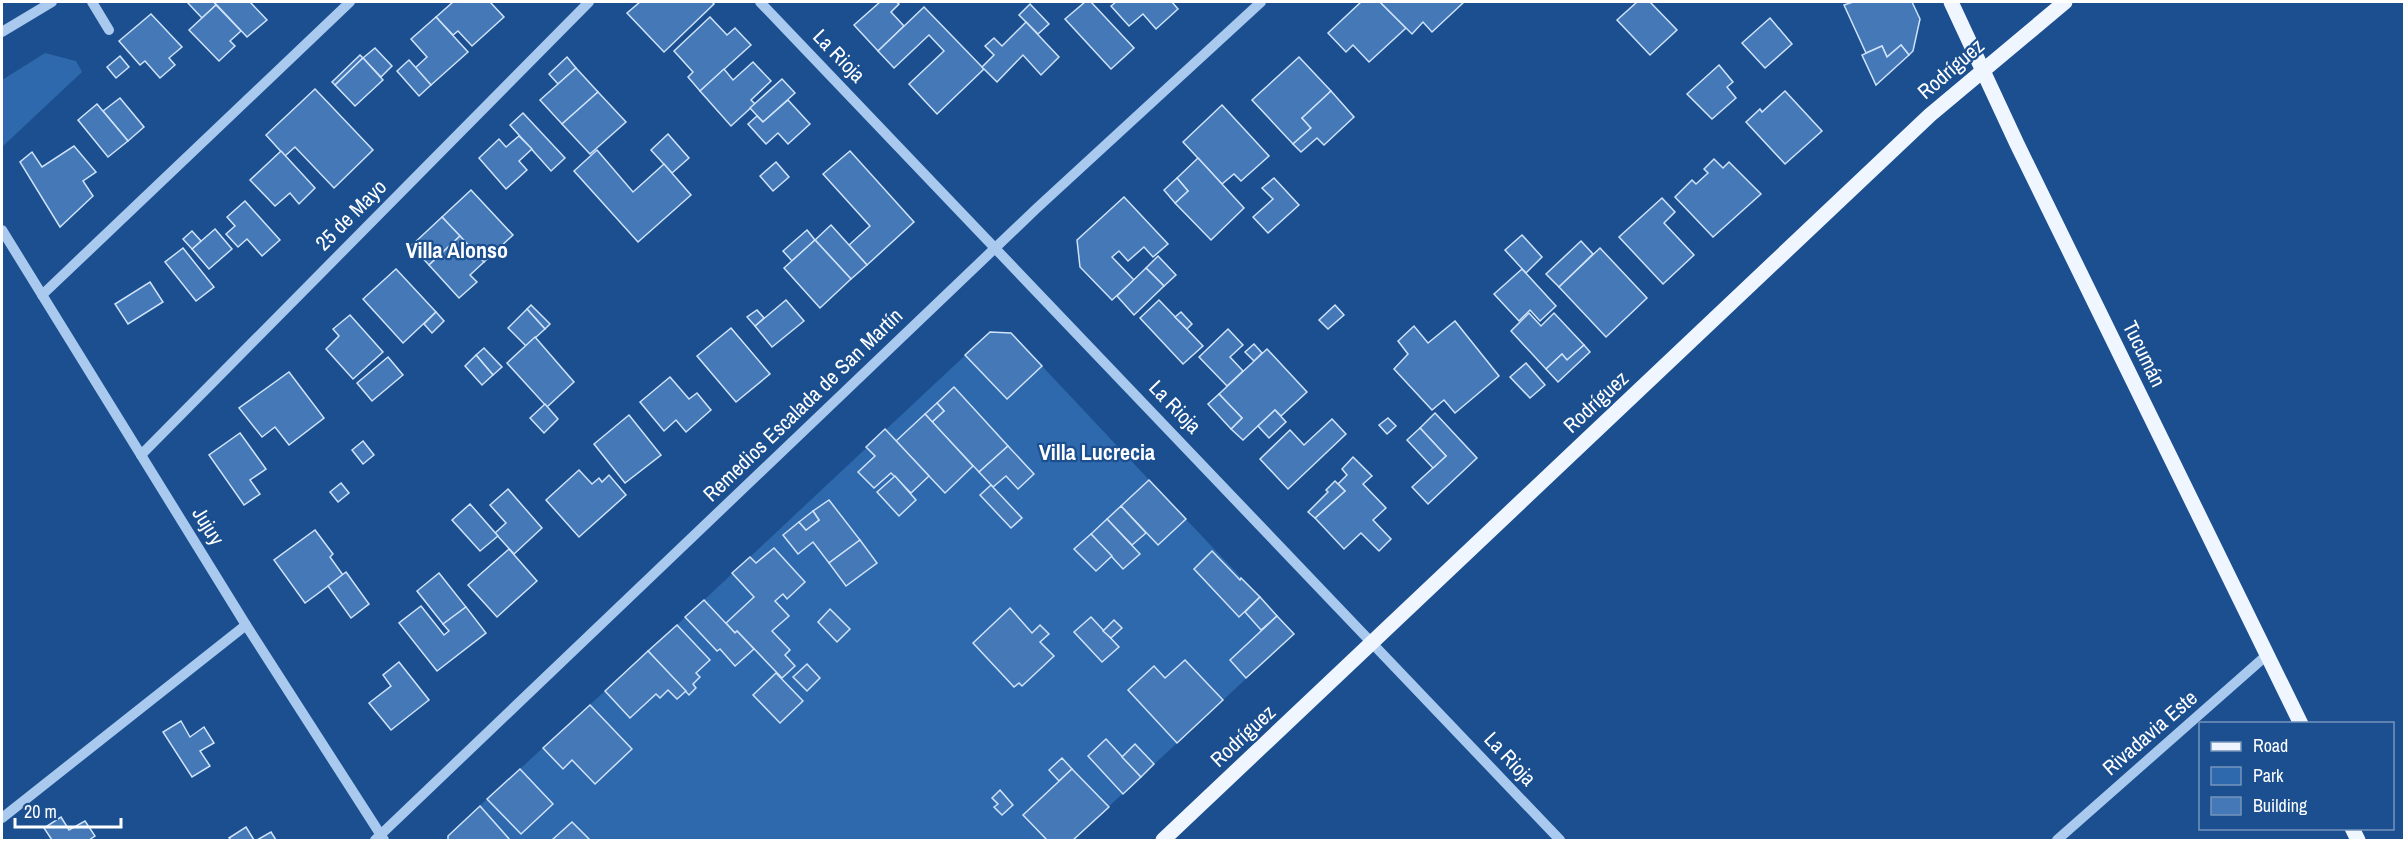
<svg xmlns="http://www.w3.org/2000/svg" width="2406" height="842" viewBox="0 0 2406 842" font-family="'Archivo Narrow',sans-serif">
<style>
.green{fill:#2e69ad}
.building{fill:#4478b7;stroke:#cfe3fa;stroke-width:1.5}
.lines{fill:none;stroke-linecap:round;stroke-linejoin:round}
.minor{stroke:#a9c9ee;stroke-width:10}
.major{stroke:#f0f6ff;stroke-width:15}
.labels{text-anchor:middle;stroke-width:4.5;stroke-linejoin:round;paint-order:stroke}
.street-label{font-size:21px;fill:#fff;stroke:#1b4f8f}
.neighbourhood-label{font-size:22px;font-weight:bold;fill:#fff;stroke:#1b4f8f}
</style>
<rect width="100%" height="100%" fill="#1b4f8f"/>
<g class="green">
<polygon points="45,53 76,61 82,72 2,147 2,80"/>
<polygon points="990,332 1011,333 1294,634 1073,840 448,840 448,835 704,600"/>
</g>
<g class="building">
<polygon points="187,2 214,2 216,5 202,18"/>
<polygon points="214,2 250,2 267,20 247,37"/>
<polygon points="453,2 490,2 504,17 472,46 458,31 453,35 436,17"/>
<polygon points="640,2 712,2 714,4 664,52 627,13"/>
<polygon points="880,2 896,2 899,4 891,12 904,26 878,51 854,25"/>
<polygon points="1085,2 1091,2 1134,48 1111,69 1065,19"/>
<polygon points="1116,2 1172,2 1178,9 1156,29 1143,14 1129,26 1111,6"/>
<polygon points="1361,2 1380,2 1406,28 1369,62 1353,45 1346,52 1328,33"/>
<polygon points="1380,2 1464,2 1432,32 1423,22 1412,34"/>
<polygon points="1637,2 1650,2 1677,30 1650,55 1617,20"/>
<polygon points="1853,2 1912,2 1920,19 1913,51 1909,55 1901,45 1887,57 1882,46 1866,53 1844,5"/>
<polygon points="1030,4 1049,24 1038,34 1019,15"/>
<polygon points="216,5 241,31 230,41 235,46 219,61 189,30"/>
<polygon points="924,7 984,69 937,114 909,84 944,51 929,35 894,68 878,51"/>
<polygon points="151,14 182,47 169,58 175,65 160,78 145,61 140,65 119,41"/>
<polygon points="436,17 468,52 431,85 415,68 427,57 411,39"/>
<polygon points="710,17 727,35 735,28 751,45 700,91 688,77 693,72 674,51"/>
<polygon points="1770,18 1792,44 1765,68 1742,43"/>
<polygon points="1026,22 1059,57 1041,75 1023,55 997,82 982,67 994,55 985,46 994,38 1002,46"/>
<polygon points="1901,45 1909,55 1876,85 1862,55 1882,46 1887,57"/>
<polygon points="375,48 392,66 381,77 363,58"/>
<polygon points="360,55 363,58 335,85 332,82"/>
<polygon points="120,56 129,67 116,78 107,67"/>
<polygon points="567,57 576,68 558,84 549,74"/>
<polygon points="1299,57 1331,91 1302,118 1311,128 1293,144 1252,100"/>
<polygon points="363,58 383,80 355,106 335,85"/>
<polygon points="409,60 431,85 419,96 397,71"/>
<polygon points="753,62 771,81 751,100 755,104 731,126 700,91 724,69 733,80"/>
<polygon points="1719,65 1733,82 1727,87 1736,98 1712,119 1687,94"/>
<polygon points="576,68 598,92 562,124 540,100"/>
<polygon points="782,79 795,93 763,122 750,108"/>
<polygon points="315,89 373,150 334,188 295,147 285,156 266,135"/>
<polygon points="1331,91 1354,117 1324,145 1317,138 1301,152 1293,144 1311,128 1302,118"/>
<polygon points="1785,91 1822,131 1785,164 1746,122 1760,109 1762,112"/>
<polygon points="598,92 626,122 590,154 562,124"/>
<polygon points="120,98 144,127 128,141 103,111"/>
<polygon points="788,100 810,124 788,144 778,133 766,144 748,124 757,116 763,122"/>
<polygon points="97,104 128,141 108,157 78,120"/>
<polygon points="1222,105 1269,156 1241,181 1234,174 1222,184 1183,142"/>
<polygon points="523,113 565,158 551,171 510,125"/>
<polygon points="668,134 689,158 672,173 651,150"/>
<polygon points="519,136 532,149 519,161 527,170 506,189 479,158 499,139 506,147"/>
<polygon points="74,146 96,172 83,181 93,196 60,227 20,162 32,152 42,167"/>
<polygon points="597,150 633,192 664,164 691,195 638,242 574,171"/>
<polygon points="281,151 315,188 299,204 290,193 275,206 250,180"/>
<polygon points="850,151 914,222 867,265 849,245 870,226 823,174"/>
<polygon points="1198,158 1244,208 1211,240 1175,203 1188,191 1177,178"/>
<polygon points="1714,159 1723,168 1729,162 1761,194 1713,237 1675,197 1692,180 1696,184 1708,173 1704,169"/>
<polygon points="776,162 789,177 773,191 760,176"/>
<polygon points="1177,178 1188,191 1175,203 1164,190"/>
<polygon points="1274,178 1299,205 1268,233 1253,217 1273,199 1262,188"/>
<polygon points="471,190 513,235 484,262 442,217"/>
<polygon points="1124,197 1168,244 1153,257 1144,247 1128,261 1119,251 1112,257 1134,280 1112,300 1080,267 1077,240"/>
<polygon points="1662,198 1675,212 1664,223 1694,255 1663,284 1619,237"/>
<polygon points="245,201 280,240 262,256 247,239 238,247 226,234 235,226 227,217"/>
<polygon points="442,217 460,236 429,265 411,246"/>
<polygon points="831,225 867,265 851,279 815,240"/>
<polygon points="215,229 232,249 209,269 192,249"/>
<polygon points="807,230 815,240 792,261 783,251"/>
<polygon points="192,231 201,241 192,249 183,239"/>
<polygon points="1522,235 1542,257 1526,273 1505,250"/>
<polygon points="460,236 484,262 470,275 477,282 459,298 429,265"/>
<polygon points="815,240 851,279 820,308 784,268"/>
<polygon points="1581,241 1593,254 1559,287 1546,274"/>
<polygon points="183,248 214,287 196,301 165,262"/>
<polygon points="1600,248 1647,298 1606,337 1559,287"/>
<polygon points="1158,256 1176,275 1164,286 1146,268"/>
<polygon points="1146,268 1164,286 1134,315 1117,296"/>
<polygon points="396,269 436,312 403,343 363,299"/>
<polygon points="1522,269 1556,306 1540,321 1530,310 1519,321 1494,294"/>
<polygon points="150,282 163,302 128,324 115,304"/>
<polygon points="786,300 804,321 772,347 755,326"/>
<polygon points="1159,300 1203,346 1183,364 1140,318"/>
<polygon points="531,305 550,324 545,329 527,309"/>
<polygon points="1335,305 1344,315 1328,329 1319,320"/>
<polygon points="527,309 545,329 526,346 508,328"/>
<polygon points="757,310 764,318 755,326 747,317"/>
<polygon points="436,312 444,321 432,333 424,324"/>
<polygon points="1181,312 1192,324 1187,329 1175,317"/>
<polygon points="1529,313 1541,326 1554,313 1584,345 1567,360 1562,354 1546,369 1511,331"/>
<polygon points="350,315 383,352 353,379 326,349 339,336 333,329"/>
<polygon points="1455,321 1499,376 1455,413 1444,400 1432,410 1394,369 1408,354 1398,341 1414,326 1428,343"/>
<polygon points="731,328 770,374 736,402 697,356"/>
<polygon points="1228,329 1243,345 1230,357 1243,371 1227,386 1199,357"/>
<polygon points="990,332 1011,333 1042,366 1007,399 965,355"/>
<polygon points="535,337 574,382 547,407 507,363"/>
<polygon points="1254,344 1262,353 1254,361 1245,352"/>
<polygon points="1584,345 1590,352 1558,382 1546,369 1562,354 1567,360"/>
<polygon points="484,348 502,367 493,375 476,355"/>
<polygon points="1267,349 1307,392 1281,416 1275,410 1243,440 1231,429 1242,418 1219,394"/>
<polygon points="476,355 493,375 482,385 465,366"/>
<polygon points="388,357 403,375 372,401 357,383"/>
<polygon points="1526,363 1545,385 1530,398 1510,377"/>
<polygon points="289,372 324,418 289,445 275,427 262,437 239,408"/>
<polygon points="670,377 689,399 697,393 711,410 686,432 676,420 664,431 640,402"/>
<polygon points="954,387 1008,446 979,472 932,422 944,411 937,403"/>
<polygon points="1219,394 1242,418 1231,429 1208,404"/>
<polygon points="937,403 944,411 932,422 925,414"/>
<polygon points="545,404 558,419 544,433 530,418"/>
<polygon points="1275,410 1286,422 1269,438 1258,426"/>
<polygon points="1435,413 1477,458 1428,504 1412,487 1446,456 1420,428"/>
<polygon points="925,414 973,466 945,493 896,441"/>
<polygon points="629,415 661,455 625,483 594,444"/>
<polygon points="1388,418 1396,426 1387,434 1379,425"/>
<polygon points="1332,419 1346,434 1288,489 1260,459 1290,430 1304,445"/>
<polygon points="1420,428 1446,456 1433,468 1407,440"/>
<polygon points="885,429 929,476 911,493 891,473 874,488 858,472 875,456 866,447"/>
<polygon points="240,433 266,469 250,480 260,494 244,505 209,455"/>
<polygon points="363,441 374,455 363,464 352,450"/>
<polygon points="1008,446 1034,474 1018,489 1006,476 993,487 979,472"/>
<polygon points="1353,457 1372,476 1363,484 1386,508 1373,520 1391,539 1379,551 1361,533 1344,549 1315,518 1345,491 1338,484 1347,475 1342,469"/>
<polygon points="579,470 592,484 599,478 602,482 609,475 626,495 579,537 546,500"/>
<polygon points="895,476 916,500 899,516 877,492"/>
<polygon points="1149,480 1186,519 1158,545 1121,506"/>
<polygon points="1335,481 1345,491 1315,518 1308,512 1328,492 1326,490"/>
<polygon points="341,483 349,493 338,502 330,492"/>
<polygon points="991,485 1022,518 1011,528 980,495"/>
<polygon points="508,489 542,528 514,554 495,533 506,523 490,505"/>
<polygon points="829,500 860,540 829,563 813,542 798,554 783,535 799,522 806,530 819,520 813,511"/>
<polygon points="470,504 498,536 480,551 452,520"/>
<polygon points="1121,506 1146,533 1132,545 1107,519"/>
<polygon points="813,511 819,520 806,530 799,522"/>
<polygon points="1107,519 1140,554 1123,569 1091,534"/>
<polygon points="315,530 333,554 330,557 343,575 305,603 274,560"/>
<polygon points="1091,534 1112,556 1096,571 1074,549"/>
<polygon points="860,540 877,563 846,586 829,563"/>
<polygon points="774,548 805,582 787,599 783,594 775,601 789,616 772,631 790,650 785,655 795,666 782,678 737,631 735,633 726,623 754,597 732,573 750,557 756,563"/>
<polygon points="509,549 537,581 497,617 468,585"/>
<polygon points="1212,551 1240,580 1241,578 1260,597 1239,617 1194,569"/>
<polygon points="346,572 369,604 351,618 328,586"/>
<polygon points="439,573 466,607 443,624 417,591"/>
<polygon points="1260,597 1277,616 1261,630 1245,612"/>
<polygon points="704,600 735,633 737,631 754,649 735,666 720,649 717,651 685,617"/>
<polygon points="421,606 444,635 449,631 443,624 466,607 486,633 437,671 399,623"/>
<polygon points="1010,608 1032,633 1040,625 1049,634 1040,642 1054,656 1022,686 1019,683 1014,687 973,643"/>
<polygon points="830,609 850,629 837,642 818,622"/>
<polygon points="1277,616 1294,634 1246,678 1230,660"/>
<polygon points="1091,617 1119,647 1102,662 1074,632"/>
<polygon points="1114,620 1122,628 1111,638 1103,631"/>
<polygon points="677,625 710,660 696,673 700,677 693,684 696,688 689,695 648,651"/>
<polygon points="648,651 686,691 677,699 668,690 660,698 656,694 630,718 605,691"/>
<polygon points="1185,660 1223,700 1177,743 1128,690 1154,666 1165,678"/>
<polygon points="399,662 429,700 391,730 369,703 391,686 383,675"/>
<polygon points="807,664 820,678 807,691 793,677"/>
<polygon points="776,673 803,701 780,723 753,695"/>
<polygon points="590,705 632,749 595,784 572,760 563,769 543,748"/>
<polygon points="181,721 190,737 204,727 214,743 200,751 210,766 192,777 163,732"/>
<polygon points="1106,739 1141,777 1123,794 1088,756"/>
<polygon points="1135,744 1154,764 1141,777 1122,757"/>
<polygon points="1062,758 1072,769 1059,781 1049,770"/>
<polygon points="520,769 553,804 521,834 487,799"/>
<polygon points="1072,769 1109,807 1073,840 1047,840 1023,815"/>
<polygon points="1000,790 1013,805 1002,815 994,807 998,804 992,798"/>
<polygon points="480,806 510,840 448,840 448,836"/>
<polygon points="61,817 69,830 85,821 95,836 89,840 52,840 44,828"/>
<polygon points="572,822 590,840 552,840"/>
<polygon points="246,827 254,840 231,840 229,838"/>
<polygon points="271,832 276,840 257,840"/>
</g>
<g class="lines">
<g class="minor">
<polyline points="92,2 109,30"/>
<polyline points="760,2 1560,840"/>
<polyline points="2,32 52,2"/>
<polyline points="2,230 246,625 384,840"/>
<polyline points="42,295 350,2"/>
<polyline points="141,455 589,2"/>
<polyline points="2,818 246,625"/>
<polyline points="375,840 1037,208 1261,2"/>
<polyline points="2057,840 2268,654"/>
</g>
<g class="major">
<polyline points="1951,2 2017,144 2301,724"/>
<polyline points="2352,828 2358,840"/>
<polyline points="1163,840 1930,115 2065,2"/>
</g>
</g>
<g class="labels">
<g class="street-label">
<text transform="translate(839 56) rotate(46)" y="7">La Rioja</text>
<text transform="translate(1951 69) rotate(-41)" y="7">Rodríguez</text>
<text transform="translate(351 215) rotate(-45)" y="7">25 de Mayo</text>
<text transform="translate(2144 354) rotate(64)" y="7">Tucumán</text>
<text transform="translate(1596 402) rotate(-43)" y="7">Rodríguez</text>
<text transform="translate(803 405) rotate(-44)" y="7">Remedios Escalada de San Martín</text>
<text transform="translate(1175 407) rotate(46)" y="7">La Rioja</text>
<text transform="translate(208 526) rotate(58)" y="7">Jujuy</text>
<text transform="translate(2150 733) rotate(-41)" y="7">Rivadavia Este</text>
<text transform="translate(1243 736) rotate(-43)" y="7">Rodríguez</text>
<text transform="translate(1510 759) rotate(47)" y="7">La Rioja</text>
</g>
<g class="neighbourhood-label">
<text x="457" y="258">Villa Alonso</text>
<text x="1097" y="460">Villa Lucrecia</text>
</g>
</g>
<rect width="2406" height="842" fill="none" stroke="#ffffff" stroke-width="6"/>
<rect x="2199" y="722" width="195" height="108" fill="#1b4f8f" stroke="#7695bc" stroke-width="1.5"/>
<rect x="2211" y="742" width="30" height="9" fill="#f0f6ff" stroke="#7695bc" stroke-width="1.5"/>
<text x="2253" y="752" font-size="18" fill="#ffffff">Road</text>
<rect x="2211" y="767" width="30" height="18" fill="#2e69ad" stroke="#7695bc" stroke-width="1.5"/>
<text x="2253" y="782" font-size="18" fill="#ffffff">Park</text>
<rect x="2211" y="797" width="30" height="18" fill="#4478b7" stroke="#7695bc" stroke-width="1.5"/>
<text x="2253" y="812" font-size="18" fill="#ffffff">Building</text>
<path d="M15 818v9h106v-9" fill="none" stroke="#ffffff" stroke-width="3"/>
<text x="24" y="818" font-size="18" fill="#ffffff" stroke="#1b4f8f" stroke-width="4.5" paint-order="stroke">20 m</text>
</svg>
